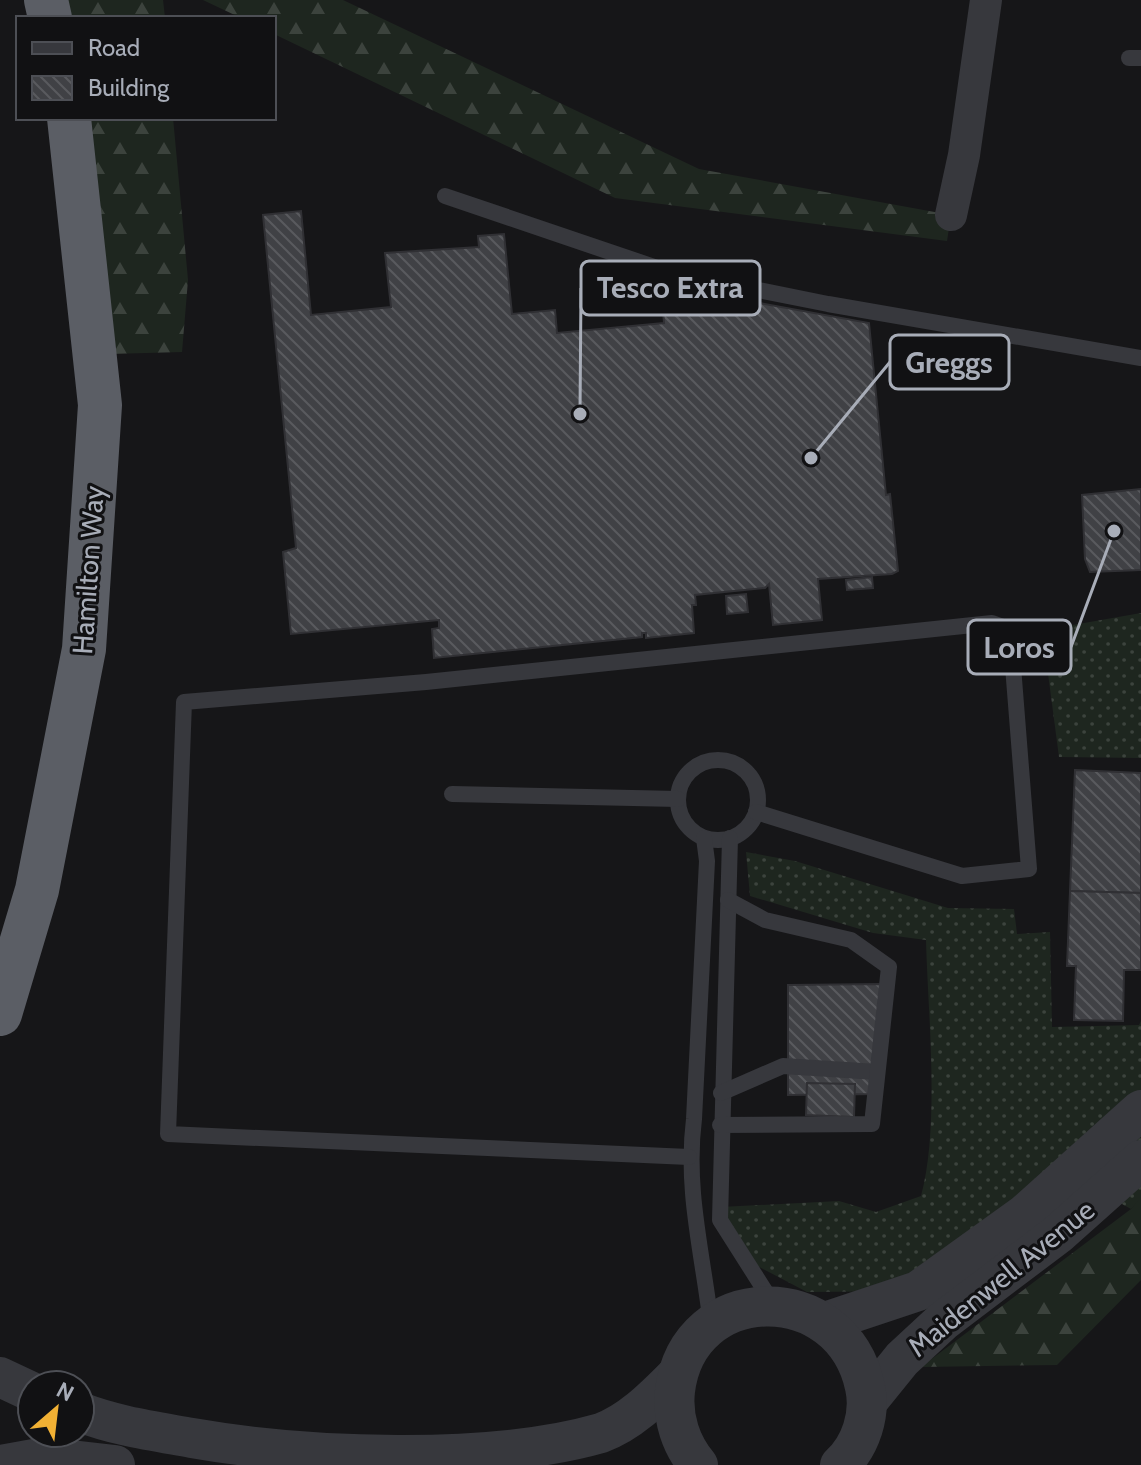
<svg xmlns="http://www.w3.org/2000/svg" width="1141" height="1465" viewBox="0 0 1141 1465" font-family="Cabin,sans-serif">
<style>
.grass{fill:url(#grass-dots)}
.forest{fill:url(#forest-firs)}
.building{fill:url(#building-back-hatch);stroke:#303034;stroke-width:2}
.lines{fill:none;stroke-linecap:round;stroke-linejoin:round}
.service{stroke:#37383d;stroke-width:16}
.minor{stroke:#37383d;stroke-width:32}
.tertiary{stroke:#37383d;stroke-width:40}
.trunk{stroke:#5b5e65;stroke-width:44}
.labels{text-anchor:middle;stroke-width:6;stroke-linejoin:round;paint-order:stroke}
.street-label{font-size:28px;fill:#a8adb8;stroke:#111113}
.leader{fill:none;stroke:#a8adb8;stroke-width:3}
.callout-dot{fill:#a8adb8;stroke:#111113;stroke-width:3}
.callout{fill:#111113;stroke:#a8adb8;stroke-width:3}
.callout-label{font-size:30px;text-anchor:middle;font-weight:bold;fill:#a8adb8}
</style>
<defs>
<pattern id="grass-dots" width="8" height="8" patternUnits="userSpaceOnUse" patternTransform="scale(2)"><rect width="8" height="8" fill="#1e261f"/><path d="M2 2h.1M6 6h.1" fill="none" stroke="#3c433d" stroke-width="1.8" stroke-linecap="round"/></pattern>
<pattern id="forest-firs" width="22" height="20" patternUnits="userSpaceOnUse" patternTransform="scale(2)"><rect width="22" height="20" fill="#1e261f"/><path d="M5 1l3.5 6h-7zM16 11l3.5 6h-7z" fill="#3c433d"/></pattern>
<pattern id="building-back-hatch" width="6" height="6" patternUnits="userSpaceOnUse" patternTransform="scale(2)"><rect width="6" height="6" fill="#404145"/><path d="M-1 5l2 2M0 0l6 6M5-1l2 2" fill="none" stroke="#595a5e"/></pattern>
</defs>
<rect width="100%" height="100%" fill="#161618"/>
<g class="grass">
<polygon points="1141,613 1141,758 1059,757 1044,643 1050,629"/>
<path d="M746,852L795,861L948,908L1014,909L1017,934L1050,932L1052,1027L1139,1025L1141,1021V1198L1131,1209L1071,1176L918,1291L807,1292L746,1260L721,1207L839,1201L876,1212L921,1196C940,1126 928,1014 926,940L873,933L750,896Z"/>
</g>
<g class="forest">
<polygon points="42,0 163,0 165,18 45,18"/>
<polygon points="203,0 343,0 699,169 951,215 947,241 615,198 274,34 274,18 241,18"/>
<polygon points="64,118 173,118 188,280 182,352 109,354"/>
<polygon points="1141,1197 1141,1280 1057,1365 921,1367 1131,1209"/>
</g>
<g class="building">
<polygon points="301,211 311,315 391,307 385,253 479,247 478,236 504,234 512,314 555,310 557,333 664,323 661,285 869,323 886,495 890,494 898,571 892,574 818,579 822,620 773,625 769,584 765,588 695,595 696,605 692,605 694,633 646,638 646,633 642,633 642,637 434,658 432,629 439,628 439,620 291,634 283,552 296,548 263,215"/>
<polygon points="1141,489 1141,570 1090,572 1085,559 1082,495"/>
<polygon points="872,577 873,588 847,590 846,580"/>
<polygon points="746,594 748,612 727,614 726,596"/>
<polygon points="1075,770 1141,773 1141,893 1070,891"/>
<polygon points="1070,891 1141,893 1141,970 1124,970 1123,1021 1074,1020 1076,966 1067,966"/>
<polygon points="882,984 882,1094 788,1095 788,985"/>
<polygon points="807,1083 855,1084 854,1117 806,1115"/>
</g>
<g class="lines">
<g class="service">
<polyline points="1129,58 1141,58"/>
<polyline points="445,196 669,272 828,304 1141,358"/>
<circle cx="718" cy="800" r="40"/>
<polyline points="452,794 678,799"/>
<path d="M704,838L707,861L694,1119C685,1190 703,1255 711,1325"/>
<polyline points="730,838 720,1220 774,1305"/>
<polyline points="721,1093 783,1066 877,1072"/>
<polyline points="720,1125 872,1124 889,967 851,940 765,920 728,900"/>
<polyline points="689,1157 168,1134 184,702 426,682 992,623 1006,628 1011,641 1029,869 962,876 756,812"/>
</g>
<polyline class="minor" points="951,215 964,155 986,0"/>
<g class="tertiary">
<polyline points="825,1322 918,1291 1025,1214 1141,1110"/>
<polyline points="0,1377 32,1392"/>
<polyline points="868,1401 902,1359 943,1321 1058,1234 1141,1160"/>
<path d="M80,1412C116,1426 153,1431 192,1438C307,1458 490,1465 601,1433C631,1422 655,1397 677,1375"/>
<polyline points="0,1465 45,1457 115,1465"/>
<path d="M698,1465C681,1445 672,1418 675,1391C688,1280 842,1278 865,1387C871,1414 861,1446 840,1465"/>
</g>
<g class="trunk">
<polyline points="46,0 50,18"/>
<polyline points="0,1014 37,890 84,649 100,405 69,118"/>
</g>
</g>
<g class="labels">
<g class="street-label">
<text transform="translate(88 570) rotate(-86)" y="10">Hamilton Way</text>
<text transform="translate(1001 1278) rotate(-39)" y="10">Maidenwell Avenue</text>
</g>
</g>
<path class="leader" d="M580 414L581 288M811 458L890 362M1114 531L1071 647"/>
<g class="callout-dot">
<circle cx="580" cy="414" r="8"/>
<circle cx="811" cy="458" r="8"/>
<circle cx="1114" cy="531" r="8"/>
</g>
<g class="callout">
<rect x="581" y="261" width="179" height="54" rx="8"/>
<rect x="890" y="335" width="119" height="54" rx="8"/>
<rect x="968" y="620" width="103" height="54" rx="8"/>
</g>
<g class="callout-label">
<text x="670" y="298">Tesco Extra</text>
<text x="949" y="373">Greggs</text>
<text x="1019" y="658">Loros</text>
</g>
<rect x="16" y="16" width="260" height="104" fill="#111113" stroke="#4d4f55" stroke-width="2"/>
<rect x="32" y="42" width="40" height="12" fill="#37383d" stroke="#4d4f55" stroke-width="2"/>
<text x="88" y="56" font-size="24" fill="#a8adb8">Road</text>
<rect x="32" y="76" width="40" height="24" fill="url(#building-back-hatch)" stroke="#4d4f55" stroke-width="2"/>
<text x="88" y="96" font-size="24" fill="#a8adb8">Building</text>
<g transform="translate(56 1409) rotate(28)"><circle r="38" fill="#111113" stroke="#4d4f55" stroke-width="2"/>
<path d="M0-6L14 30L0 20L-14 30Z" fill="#f2b134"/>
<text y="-12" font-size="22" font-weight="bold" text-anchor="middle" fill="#a8adb8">N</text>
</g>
</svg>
